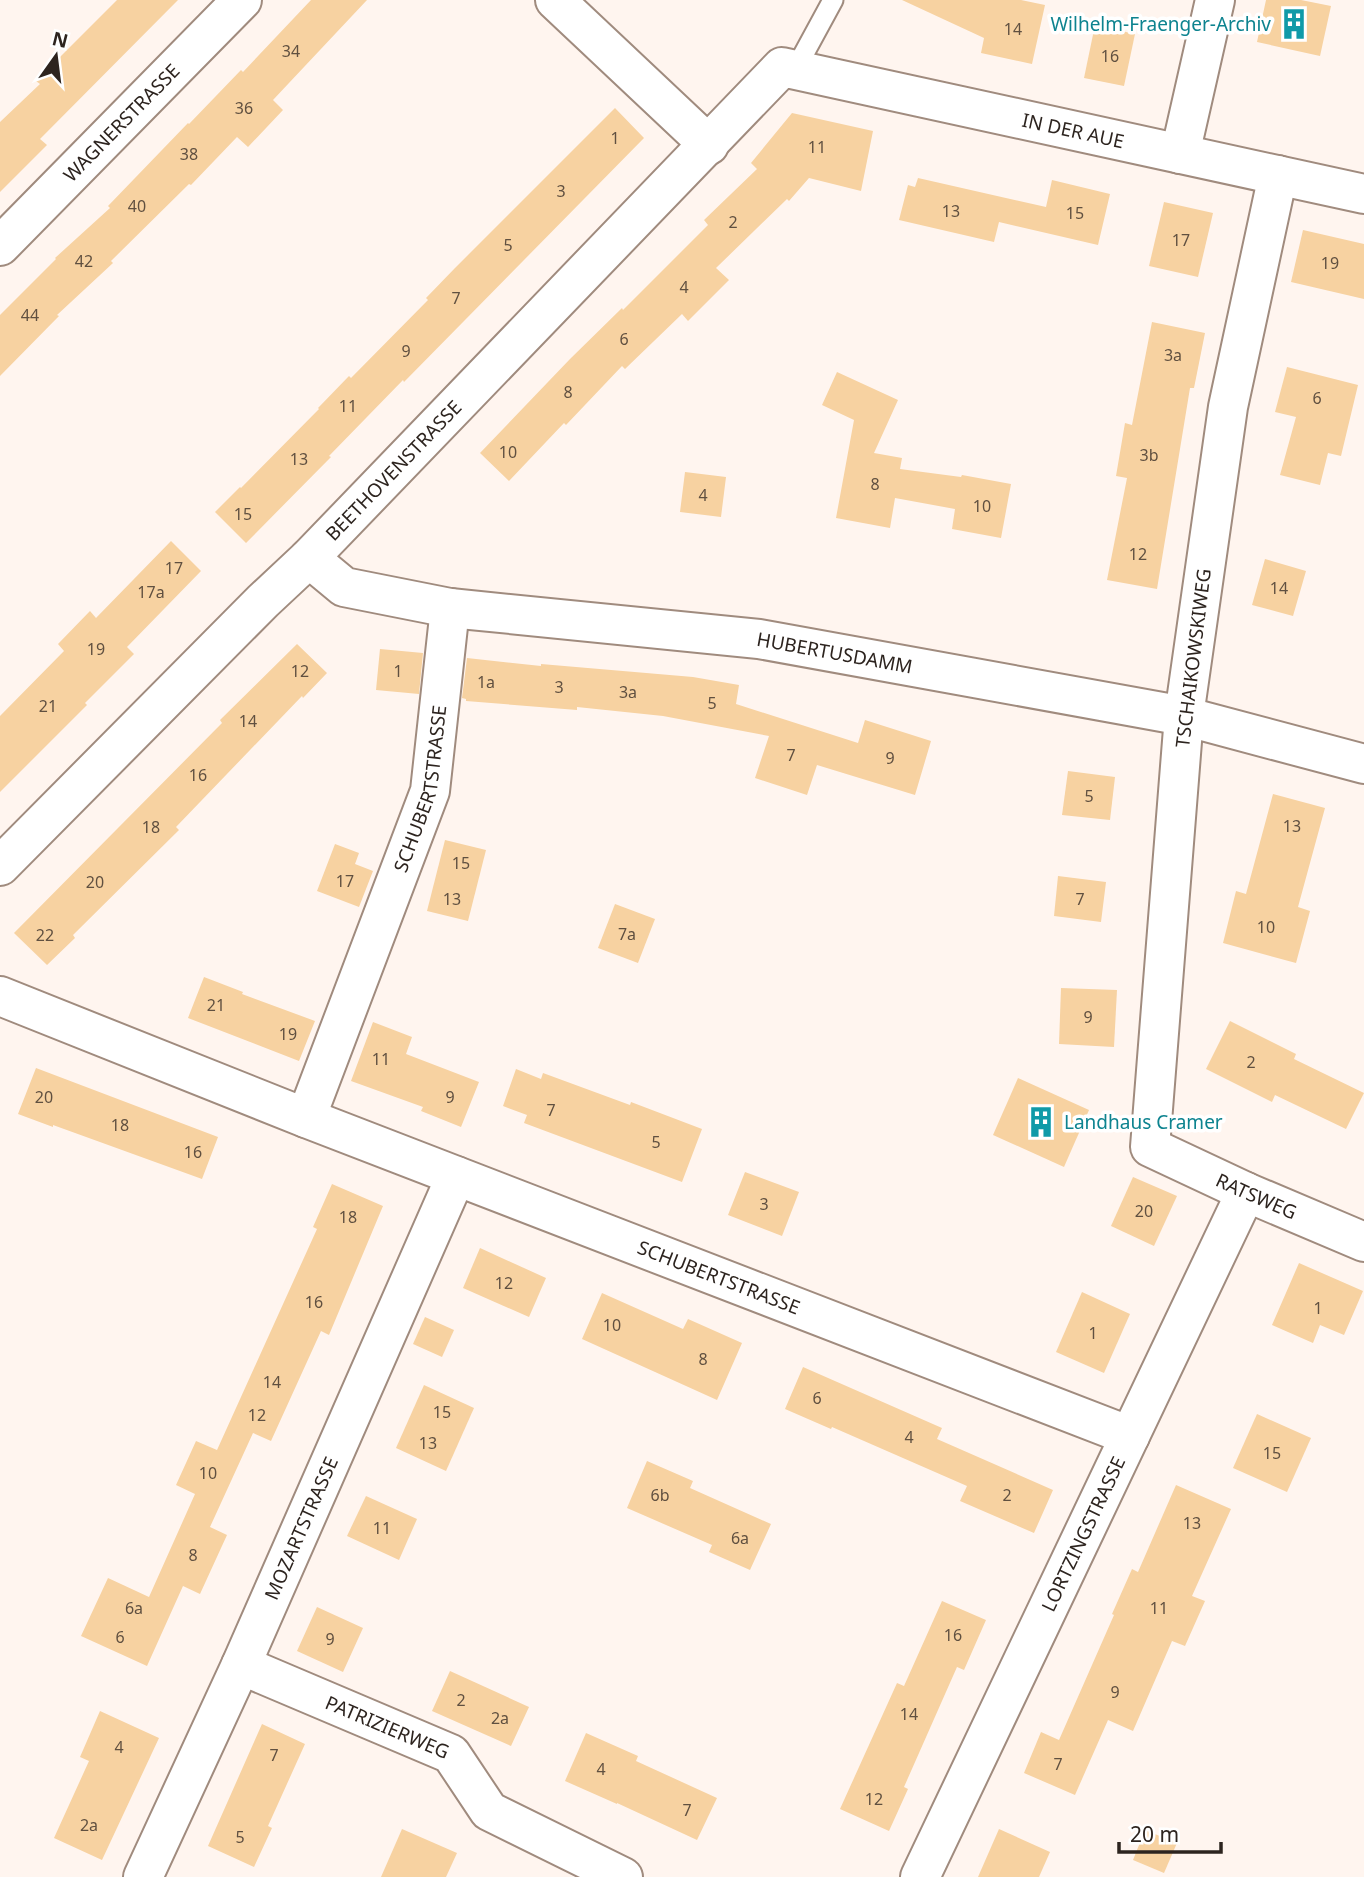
<svg xmlns="http://www.w3.org/2000/svg" width="1364" height="1877" viewBox="0 0 1364 1877" font-family="'Noto Sans',sans-serif">
<style>
.building{fill:#f7d2a1}
.lines{fill:none;stroke-linecap:round;stroke-linejoin:round}
.lane-casing{stroke:#a08b7e;stroke-width:23}
.street-casing{stroke:#a08b7e;stroke-width:42}
.lane{stroke:#fff;stroke-width:19}
.street{stroke:#fff;stroke-width:38}
.labels{text-anchor:middle;stroke-width:7;stroke-linejoin:round;paint-order:stroke}
.number-label{font-size:16px;fill:#605040}
.culture-label{font-size:19px;fill:#0d838f;stroke:#fff;text-anchor:end}
.street-label{font-size:19px;fill:#2d241f;stroke:#fff}
</style>
<rect width="100%" height="100%" fill="#fff5ef"/>
<g class="building">
<polygon points="117,0 178,0 40,139 47,145 0,192 0,122 40,84 36,81"/>
<polygon points="311,0 367,0 273,100 283,110 248,147 237,137 191,185 189,184 111,261 113,263 57,315 59,316 0,376 0,315 56,259 55,258 110,208 108,206 188,123 189,124 241,70 243,72"/>
<polygon points="902,0 1021,0 1045,5 1032,64 981,53 984,38"/>
<polygon points="1266,0 1301,0 1331,6 1320,56 1257,42"/>
<polygon points="1095,25 1135,34 1124,86 1084,78"/>
<polygon points="615,108 644,138 404,382 403,380 329,456 331,457 246,543 215,512 240,487 241,488 319,409 318,408 349,376 351,378 428,300 426,298 455,268"/>
<polygon points="792,113 873,131 861,191 809,178 789,201 787,199 716,268 729,280 688,321 682,314 625,369 622,366 566,425 564,423 509,481 480,453 570,359 622,308 623,310 708,225 704,220 757,169 751,163"/>
<polygon points="918,178 1046,207 1052,180 1110,194 1098,245 999,222 994,242 899,220 908,185 915,187"/>
<polygon points="1164,202 1213,213 1198,277 1149,266"/>
<polygon points="1303,230 1364,244 1364,299 1291,282"/>
<polygon points="1152,322 1205,333 1194,388 1190,388 1157,589 1107,580 1127,478 1116,476 1125,423 1132,425"/>
<polygon points="1287,367 1358,385 1341,456 1328,453 1320,485 1280,475 1296,417 1275,412"/>
<polygon points="837,372 898,400 874,453 902,458 900,469 961,477 962,475 1011,484 1001,538 952,529 955,509 895,498 890,528 836,518 854,420 822,405"/>
<polygon points="685,472 726,477 721,517 680,512"/>
<polygon points="171,541 201,571 127,647 134,654 85,703 87,705 0,792 0,716 64,651 58,644 90,611 96,618"/>
<polygon points="1265,559 1306,571 1293,616 1252,605"/>
<polygon points="297,644 327,673 303,698 302,696 176,827 179,830 73,935 75,938 47,965 14,933 222,723 220,720"/>
<polygon points="380,649 423,653 419,694 376,690"/>
<polygon points="467,658 541,666 541,664 693,677 739,685 736,704 858,743 865,720 931,741 915,795 817,765 807,795 755,778 769,736 663,716 577,707 577,710 466,701 466,699 462,698"/>
<polygon points="1068,771 1115,777 1110,820 1062,815"/>
<polygon points="1273,794 1325,808 1298,907 1310,911 1296,963 1223,943 1236,891 1246,894"/>
<polygon points="445,840 486,850 468,921 427,911"/>
<polygon points="335,844 359,853 355,864 373,871 359,907 317,891"/>
<polygon points="1058,876 1106,882 1101,922 1054,916"/>
<polygon points="615,904 655,919 638,963 598,948"/>
<polygon points="204,977 243,992 242,994 315,1021 299,1061 188,1018"/>
<polygon points="1061,988 1117,990 1114,1047 1059,1044"/>
<polygon points="1230,1021 1296,1054 1294,1059 1364,1093 1346,1129 1275,1095 1272,1102 1206,1069"/>
<polygon points="373,1022 412,1037 406,1054 479,1082 461,1127 421,1111 423,1107 351,1081"/>
<polygon points="36,1068 218,1137 202,1179 53,1125 53,1127 18,1114"/>
<polygon points="516,1069 541,1079 543,1073 630,1105 631,1102 702,1129 682,1182 524,1123 527,1115 503,1106"/>
<polygon points="1018,1078 1089,1110 1064,1167 993,1135"/>
<polygon points="745,1172 799,1192 782,1236 728,1215"/>
<polygon points="1133,1177 1177,1196 1154,1246 1111,1226"/>
<polygon points="332,1184 383,1206 329,1335 321,1331 271,1441 253,1433 210,1527 227,1535 200,1594 183,1586 147,1666 81,1636 108,1578 149,1597 195,1494 176,1485 196,1441 217,1450 317,1229 313,1227"/>
<polygon points="480,1248 546,1278 529,1317 463,1288"/>
<polygon points="1299,1263 1363,1291 1344,1335 1320,1325 1313,1343 1272,1325"/>
<polygon points="1082,1292 1130,1314 1104,1373 1056,1352"/>
<polygon points="602,1293 683,1329 688,1319 742,1343 717,1400 582,1339"/>
<polygon points="425,1317 454,1330 442,1357 413,1344"/>
<polygon points="803,1367 942,1428 937,1439 1053,1490 1034,1533 960,1501 967,1486 832,1427 831,1429 785,1409"/>
<polygon points="424,1385 474,1408 446,1471 396,1448"/>
<polygon points="1257,1414 1311,1438 1287,1492 1233,1468"/>
<polygon points="647,1461 693,1481 690,1488 771,1524 750,1570 709,1552 712,1545 627,1508"/>
<polygon points="1176,1485 1231,1509 1192,1596 1205,1601 1185,1646 1172,1641 1133,1731 1108,1720 1075,1795 1024,1773 1041,1732 1059,1740 1114,1615 1112,1614 1132,1569 1138,1572"/>
<polygon points="366,1496 417,1519 399,1560 347,1536"/>
<polygon points="942,1601 986,1620 964,1670 957,1667 904,1787 908,1789 889,1831 840,1809 897,1683 904,1686"/>
<polygon points="317,1607 363,1628 343,1672 297,1651"/>
<polygon points="450,1671 529,1707 511,1746 432,1711"/>
<polygon points="100,1711 159,1738 102,1860 54,1838 89,1761 80,1757"/>
<polygon points="262,1724 305,1744 268,1826 272,1828 254,1867 208,1846"/>
<polygon points="586,1733 638,1756 636,1761 717,1798 697,1840 617,1803 617,1804 565,1781"/>
<polygon points="402,1829 457,1853 446,1877 381,1877"/>
<polygon points="999,1829 1050,1852 1039,1877 978,1877"/>
<polygon points="1145,1830 1177,1843 1164,1873 1133,1860"/>
</g>
<g class="lines">
<defs>
<polyline id="lane" points="795,70 833,0"/>
<g id="street">
<polyline points="555,0 709,145"/>
<polyline points="1180,154 1215,0"/>
<path id="s1" d="M1278,175L1228,407L1184,716L1150,1147L1246,1192L1364,1242"/>
<path id="s2" d="M0,246L242,0"/>
<path id="s3" d="M309,558L344,587L450,608L759,639L1184,716L1364,764"/>
<path id="s4" d="M0,866L263,601L309,558L782,67L1364,194"/>
<path id="s5" d="M0,996L306,1118L1130,1436"/>
<path id="s6" d="M306,1118L430,791L450,608"/>
<path id="s7" d="M241,1665L451,1754L489,1811L623,1877"/>
<path id="s8" d="M143,1877L241,1665L456,1176"/>
<path id="s9" d="M920,1877L1246,1192"/>
</g>
</defs>
<use href="#lane" class="lane-casing"/>
<use href="#street" class="street-casing"/>
<use href="#lane" class="lane"/>
<use href="#street" class="street"/>
</g>
<defs>
<symbol id="building-bare" viewBox="-9 -9 18 18"><path d="M-4-6H4V6H1V3H-1V6H-4ZM-2.5-4.3h1.7v1.8h-1.7ZM.8-4.3h1.7v1.8H.8ZM-2.5-1h1.7V.8h-1.7ZM.8-1h1.7V.8H.8Z" fill="#0f9aa8" stroke="#fff" stroke-width="2.5" paint-order="stroke"/></symbol>
</defs>
<g fill-rule="evenodd">
<use href="#building-bare" x="1272" y="2" width="44" height="44"/>
<use href="#building-bare" x="1019" y="1100" width="44" height="44"/>
</g>
<g class="labels">
<g class="number-label">
<text x="1013" y="35">14</text>
<text x="291" y="57">34</text>
<text x="1110" y="62">16</text>
<text x="244" y="114">36</text>
<text x="615" y="144">1</text>
<text x="817" y="153">11</text>
<text x="189" y="160">38</text>
<text x="561" y="197">3</text>
<text x="137" y="212">40</text>
<text x="951" y="217">13</text>
<text x="1075" y="219">15</text>
<text x="733" y="228">2</text>
<text x="1181" y="246">17</text>
<text x="508" y="251">5</text>
<text x="84" y="267">42</text>
<text x="1330" y="269">19</text>
<text x="684" y="293">4</text>
<text x="456" y="304">7</text>
<text x="30" y="321">44</text>
<text x="624" y="345">6</text>
<text x="406" y="357">9</text>
<text x="1173" y="361">3a</text>
<text x="568" y="398">8</text>
<text x="1317" y="404">6</text>
<text x="348" y="412">11</text>
<text x="508" y="458">10</text>
<text x="1149" y="461">3b</text>
<text x="299" y="465">13</text>
<text x="875" y="490">8</text>
<text x="703" y="501">4</text>
<text x="982" y="512">10</text>
<text x="243" y="520">15</text>
<text x="1138" y="560">12</text>
<text x="174" y="574">17</text>
<text x="1279" y="594">14</text>
<text x="151" y="598">17a</text>
<text x="96" y="655">19</text>
<text x="300" y="677">12</text>
<text x="398" y="677">1</text>
<text x="486" y="688">1a</text>
<text x="559" y="693">3</text>
<text x="628" y="698">3a</text>
<text x="712" y="709">5</text>
<text x="48" y="712">21</text>
<text x="248" y="727">14</text>
<text x="791" y="761">7</text>
<text x="890" y="764">9</text>
<text x="198" y="781">16</text>
<text x="1089" y="802">5</text>
<text x="1292" y="832">13</text>
<text x="151" y="833">18</text>
<text x="461" y="869">15</text>
<text x="345" y="887">17</text>
<text x="95" y="888">20</text>
<text x="452" y="905">13</text>
<text x="1080" y="905">7</text>
<text x="1266" y="933">10</text>
<text x="627" y="940">7a</text>
<text x="45" y="941">22</text>
<text x="216" y="1011">21</text>
<text x="1088" y="1023">9</text>
<text x="288" y="1040">19</text>
<text x="381" y="1065">11</text>
<text x="1251" y="1068">2</text>
<text x="44" y="1103">20</text>
<text x="450" y="1103">9</text>
<text x="551" y="1116">7</text>
<text x="120" y="1131">18</text>
<text x="656" y="1148">5</text>
<text x="193" y="1158">16</text>
<text x="764" y="1210">3</text>
<text x="1144" y="1217">20</text>
<text x="348" y="1223">18</text>
<text x="504" y="1289">12</text>
<text x="314" y="1308">16</text>
<text x="1318" y="1314">1</text>
<text x="612" y="1331">10</text>
<text x="1093" y="1339">1</text>
<text x="703" y="1365">8</text>
<text x="272" y="1388">14</text>
<text x="817" y="1404">6</text>
<text x="442" y="1418">15</text>
<text x="257" y="1421">12</text>
<text x="909" y="1443">4</text>
<text x="428" y="1449">13</text>
<text x="1272" y="1459">15</text>
<text x="208" y="1479">10</text>
<text x="660" y="1501">6b</text>
<text x="1007" y="1501">2</text>
<text x="1192" y="1529">13</text>
<text x="382" y="1534">11</text>
<text x="740" y="1544">6a</text>
<text x="193" y="1561">8</text>
<text x="134" y="1614">6a</text>
<text x="1159" y="1614">11</text>
<text x="953" y="1641">16</text>
<text x="120" y="1643">6</text>
<text x="330" y="1645">9</text>
<text x="1115" y="1698">9</text>
<text x="461" y="1706">2</text>
<text x="909" y="1720">14</text>
<text x="500" y="1724">2a</text>
<text x="119" y="1753">4</text>
<text x="274" y="1761">7</text>
<text x="1058" y="1770">7</text>
<text x="601" y="1775">4</text>
<text x="874" y="1805">12</text>
<text x="687" y="1816">7</text>
<text x="89" y="1831">2a</text>
<text x="240" y="1843">5</text>
</g>
<g class="culture-label">
<text x="1271" y="31">Wilhelm-Fraenger-Archiv</text>
<text x="1064" y="1129" text-anchor="start">Landhaus Cramer</text>
</g>
<g class="street-label">
<text dy="7" stroke="none"><textPath href="#s2" startOffset="173">WAGNERSTRASSE</textPath></text>
<text dy="7" stroke="none"><textPath href="#s4" startOffset="1416">IN DER AUE</textPath></text>
<text dy="7" stroke="none"><textPath href="#s4" startOffset="558">BEETHOVENSTRASSE</textPath></text>
<text dy="7" stroke="none"><textPath href="#s3" startOffset="541">HUBERTUSDAMM</textPath></text>
<text transform="translate(1193 658) rotate(-83)" y="7">TSCHAIKOWSKIWEG</text>
<text dy="7" stroke="none"><textPath href="#s6" startOffset="350">SCHUBERTSTRASSE</textPath></text>
<text dy="7" stroke="none"><textPath href="#s1" startOffset="1099">RATSWEG</textPath></text>
<text dy="7" stroke="none"><textPath href="#s5" startOffset="772">SCHUBERTSTRASSE</textPath></text>
<text dy="7" stroke="none"><textPath href="#s8" startOffset="383">MOZARTSTRASSE</textPath></text>
<text dy="7" stroke="none"><textPath href="#s9" startOffset="380">LORTZINGSTRASSE</textPath></text>
<text dy="7" stroke="none"><textPath href="#s7" startOffset="159">PATRIZIERWEG</textPath></text>
</g>
</g>
<g transform="translate(56 56) rotate(14)" stroke="#ffffff" stroke-width="5" paint-order="stroke">
<path d="M0-5L12 26L0 18L-12 26Z" fill="#2d241f"/>
<text y="-10" font-size="19" font-weight="bold" text-anchor="middle" fill="#2d241f">N</text>
</g>
<path d="M1119 1842v10h102v-10" fill="none" stroke="#2d241f" stroke-width="3.5"/>
<text x="1130" y="1842" font-size="21" fill="#2d241f" stroke="#ffffff" stroke-width="5" paint-order="stroke">20 m</text>
</svg>
